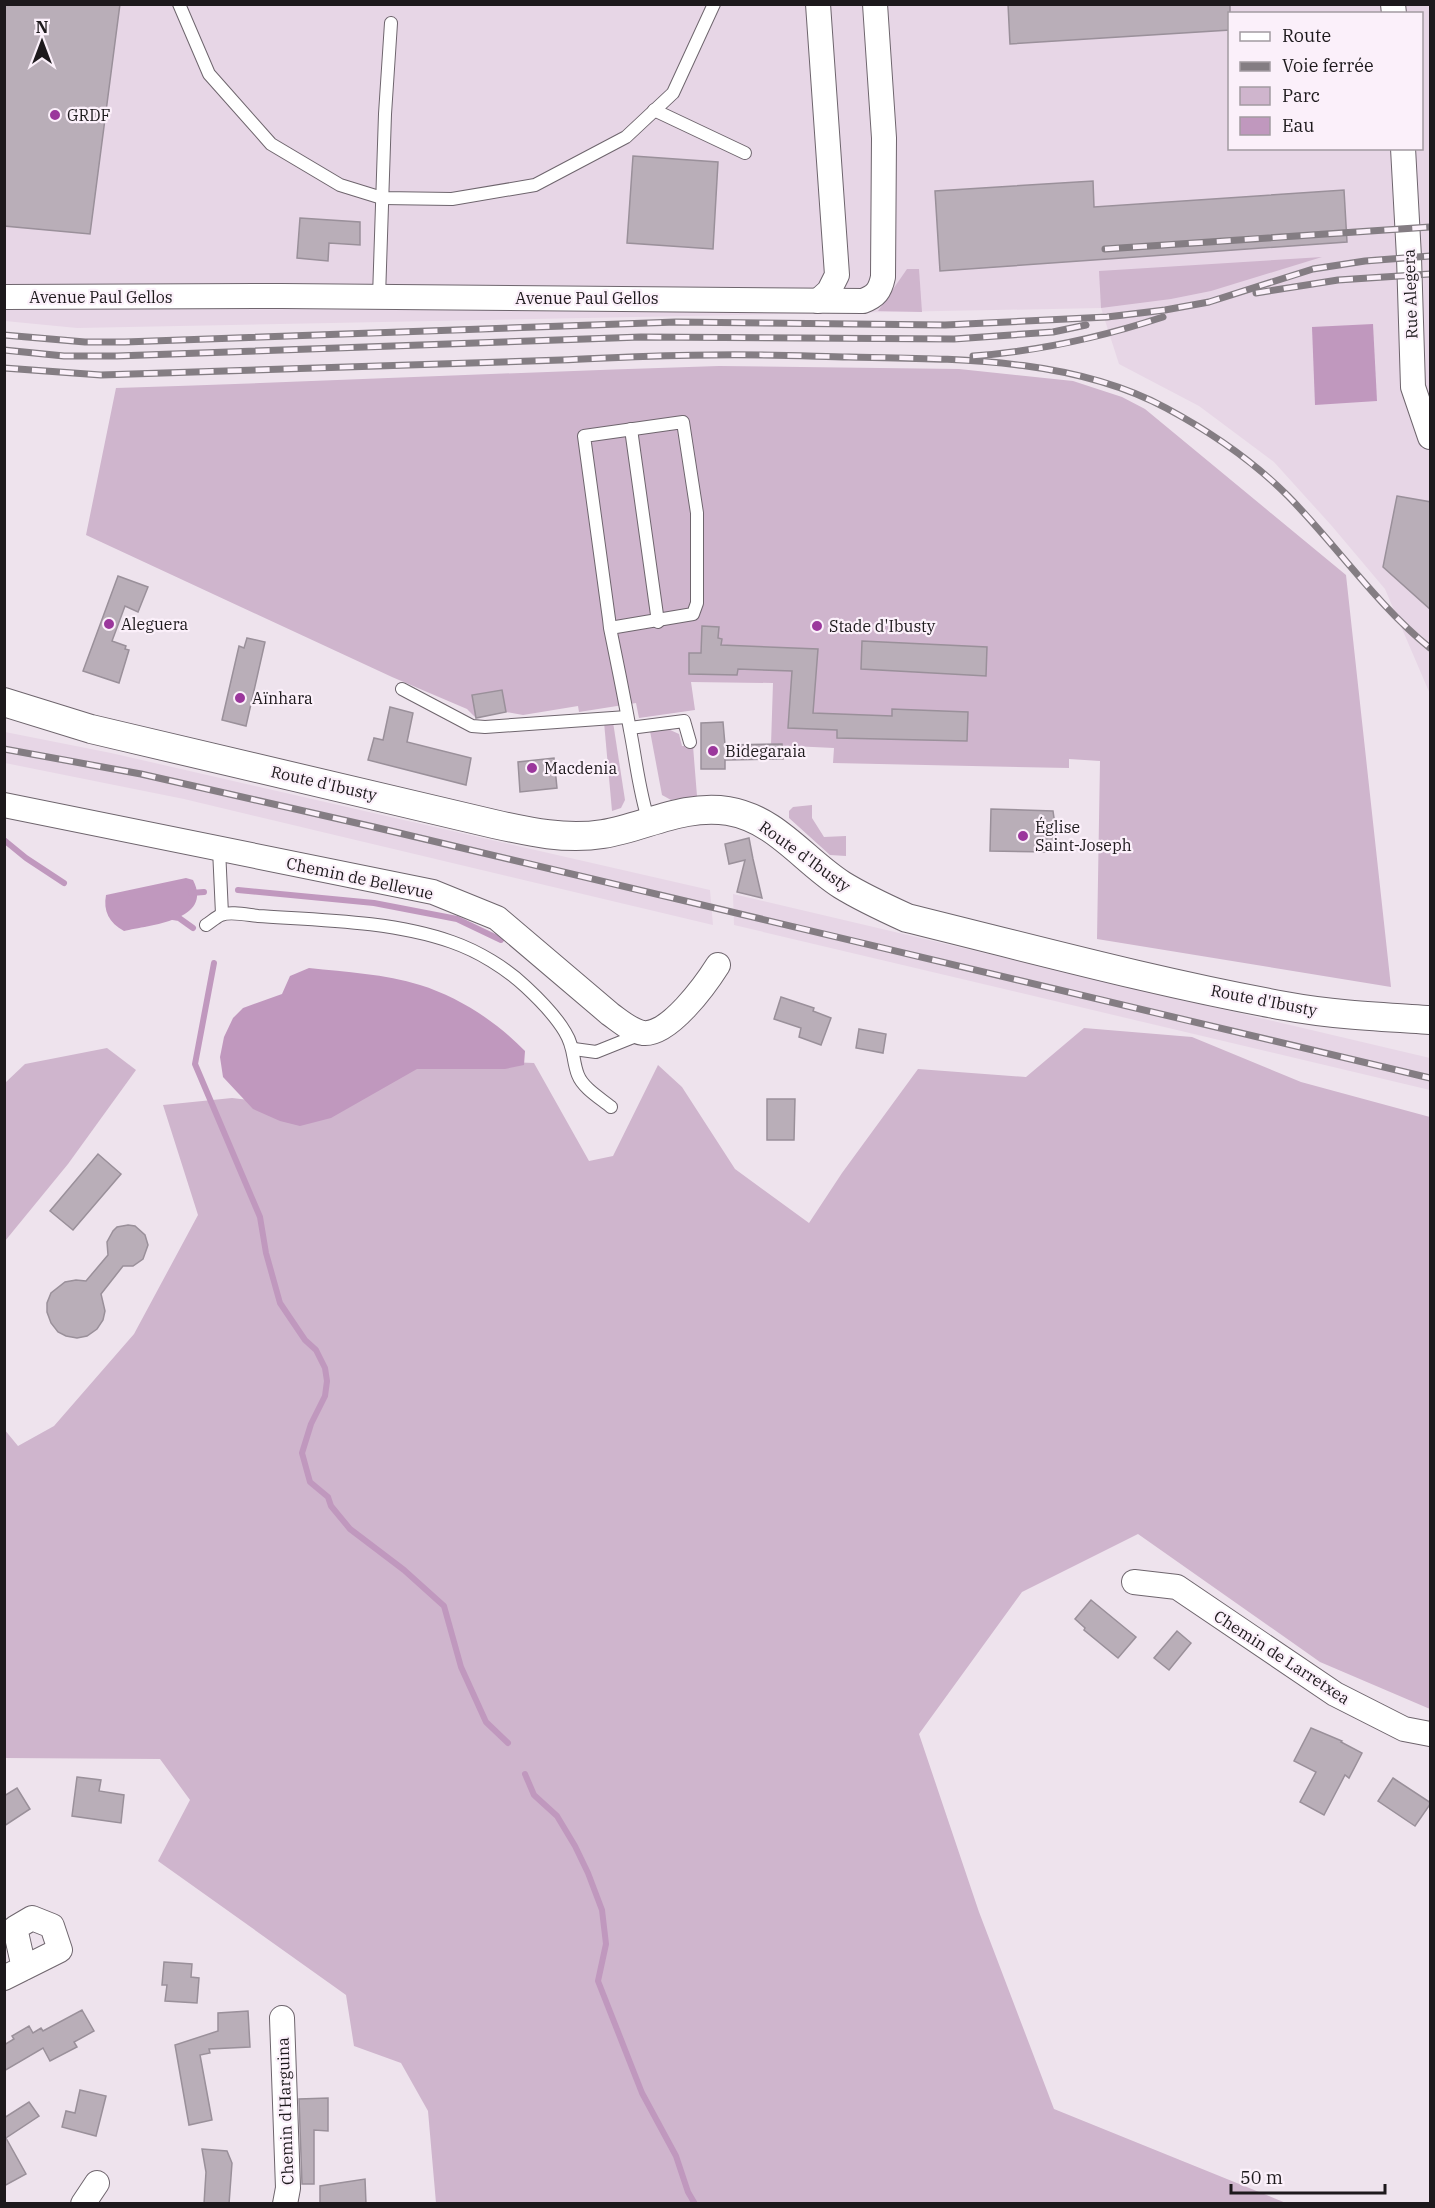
<svg xmlns="http://www.w3.org/2000/svg" width="1435" height="2208" viewBox="0 0 1435 2208" font-family="'IBM Plex Serif',serif">
<style>
.built{fill:#e7d6e6;fill-rule:evenodd}
.green{fill:#cfb5cd}
.water{fill:#c098be}
.lines{fill:none;stroke-linecap:round;stroke-linejoin:round}
.stream{stroke:#c098be;stroke-width:6}
.building{fill:#b9aeb8;stroke:#9a909a;stroke-width:1.5}
.service-casing{stroke:#6e656d;stroke-width:14}
.minor-casing{stroke:#6e656d;stroke-width:26}
.tertiary-casing{stroke:#6e656d;stroke-width:30}
.service{stroke:#fff;stroke-width:12}
.minor{stroke:#fff;stroke-width:24}
.tertiary{stroke:#fff;stroke-width:28}
.rail-casing{stroke:#847d83;stroke-width:7}
.rail{stroke:#fbf0fa;stroke-width:4.5;stroke-dasharray:14;stroke-linecap:butt}
.poi-dot{fill:#9b379c;stroke:#fbf0fa;stroke-width:2}
.labels{text-anchor:middle;stroke-width:4.5;stroke-linejoin:round;paint-order:stroke}
.poi-label{font-size:16px;fill:#1d191c;stroke:#fbf0fa;text-anchor:start}
.street-label{font-size:16px;fill:#1d191c;stroke:#fbf0fa}
</style>
<rect width="100%" height="100%" fill="#eee3ed"/>
<g class="built">
<path d="M4,5H1430V694L1385,589L1331,525L1274,462L1199,406L1119,364L1101,308L77,328L5,321ZM1230,14H1422V148H1230Z"/>
<polygon points="5,732 111,753 710,890 713,925 184,799 5,763"/>
<polygon points="733,894 1430,1058 1430,1090 734,925"/>
</g>
<g class="green">
<polygon points="1322,257 1211,291 1171,299 1101,308 1099,271"/>
<polygon points="907,269 919,269 922,312 878,311"/>
<path d="M719,366L959,369L1073,381L1122,397L1145,409L1346,575L1391,987L1097,939L1100,761L1069,759V768L833,763L834,748L771,745L773,683L691,682L695,710L639,718L636,703L579,712L578,706L523,715L506,712L476,718L467,709L392,677L86,535L116,388C317,382 518,372 719,366Z"/>
<polygon points="604,722 613,722 625,800 621,808 612,811"/>
<polygon points="668,729 679,734 682,746 693,746 697,796 671,800 662,795 650,731"/>
<polygon points="812,805 812,818 824,837 846,836 846,856 830,855 789,818 789,811 793,807"/>
<polygon points="1084,1028 1192,1037 1301,1082 1430,1117 1430,1709 1320,1662 1138,1534 1022,1592 919,1734 979,1912 1054,2109 1286,2203 436,2203 428,2111 401,2063 354,2046 346,1995 158,1861 190,1800 160,1759 5,1758 4,1429 18,1446 54,1426 134,1334 198,1215 163,1105 232,1098 322,1108 416,1059 534,1063 589,1161 613,1156 658,1065 682,1087 735,1169 809,1223 842,1173 918,1069 1026,1077"/>
<polygon points="107,1048 136,1070 68,1164 5,1241 5,1083 25,1064"/>
</g>
<g class="water">
<polygon points="1373,324 1377,401 1315,405 1312,327"/>
<path d="M186,878L193,880C214,921 149,925 124,931C109,923 103,911 106,895Z"/>
<path d="M309,968C346,972 385,974 420,985C459,997 497,1022 525,1051L524,1065L505,1069H417L331,1118L300,1126L280,1121L253,1109L223,1077L220,1057L224,1037L233,1018L243,1008L282,994L290,976Z"/>
</g>
<g class="lines">
<g class="stream">
<polyline points="4,840 26,858 64,883"/>
<polyline points="238,890 374,903 457,919 501,940"/>
<polyline points="191,893 204,892"/>
<polyline points="173,917 179,918 193,928"/>
<polyline points="214,963 195,1064 260,1217 266,1253 280,1303 305,1340 316,1350 325,1368 327,1381 325,1396 311,1424 302,1453 310,1482 328,1497 331,1506 350,1529 404,1570 444,1606 461,1667 486,1722 508,1743"/>
<polyline points="525,1774 534,1795 557,1816 575,1846 588,1873 602,1910 606,1944 598,1981 642,2093 676,2156 688,2192 695,2204"/>
</g>
</g>
<g class="building">
<polygon points="4,4 120,4 90,234 4,226"/>
<polygon points="1008,4 1230,4 1230,30 1010,44"/>
<polygon points="633,156 718,162 713,249 627,243"/>
<polygon points="1093,181 1094,207 1344,190 1347,242 940,271 935,191"/>
<polygon points="300,218 360,222 360,245 329,243 328,261 297,258"/>
<polygon points="1397,496 1431,502 1431,610 1383,567"/>
<polygon points="118,576 148,587 138,612 125,606 112,641 126,646 125,649 129,650 119,683 83,671"/>
<polygon points="702,626 719,627 718,638 722,639 721,645 818,649 813,713 892,716 892,709 968,712 967,741 837,738 837,730 788,728 792,671 738,669 737,675 689,674 689,653 701,653"/>
<polygon points="247,638 265,642 246,726 222,720 239,646 244,648"/>
<polygon points="862,641 987,647 986,676 861,669"/>
<polygon points="502,690 506,712 476,718 472,695"/>
<polygon points="390,707 413,713 407,742 471,758 466,785 368,760 374,738 383,740"/>
<polygon points="723,722 725,745 782,744 783,759 725,760 725,769 701,769 701,723"/>
<polygon points="554,758 557,788 520,792 518,762"/>
<polygon points="991,809 1053,811 1056,832 1052,852 990,851"/>
<polygon points="749,838 753,859 762,898 737,892 745,860 729,864 725,844"/>
<polygon points="781,997 814,1008 813,1011 831,1018 821,1045 799,1037 801,1028 774,1019"/>
<polygon points="859,1029 886,1034 883,1053 856,1048"/>
<polygon points="767,1099 795,1099 794,1140 767,1140"/>
<polygon points="98,1154 121,1174 73,1230 50,1211"/>
<polygon points="128,1225 135,1226 145,1235 148,1245 143,1259 133,1266 123,1266 101,1294 105,1311 103,1320 97,1329 87,1336 77,1338 66,1336 58,1332 51,1323 47,1312 47,1303 51,1293 65,1282 76,1280 86,1281 108,1255 107,1242 113,1231 117,1227"/>
<polygon points="1091,1600 1136,1637 1118,1658 1084,1630 1085,1628 1075,1619"/>
<polygon points="1177,1631 1191,1643 1169,1670 1154,1658"/>
<polygon points="1311,1728 1342,1741 1341,1742 1362,1753 1349,1778 1345,1775 1324,1815 1300,1802 1316,1772 1294,1761"/>
<polygon points="77,1777 101,1780 99,1791 124,1795 121,1823 72,1816"/>
<polygon points="1393,1778 1431,1803 1415,1826 1378,1801"/>
<polygon points="17,1788 30,1809 4,1826 4,1796"/>
<polygon points="164,1962 192,1964 191,1977 199,1978 197,2003 165,2001 167,1985 162,1985"/>
<polygon points="82,2010 94,2031 74,2042 77,2047 50,2061 43,2048 4,2071 4,2045 14,2039 12,2036 29,2026 33,2033 41,2028 43,2031"/>
<polygon points="248,2011 250,2047 209,2049 210,2053 200,2055 212,2120 189,2125 175,2045 218,2031 218,2013"/>
<polygon points="80,2090 106,2096 96,2136 62,2127 66,2111 75,2113"/>
<polygon points="328,2098 328,2131 314,2130 314,2184 302,2184 299,2099"/>
<polygon points="29,2102 39,2116 6,2138 26,2174 4,2186 4,2118"/>
<polygon points="202,2149 227,2151 232,2163 229,2204 204,2204 206,2172"/>
<polygon points="365,2179 366,2204 320,2204 320,2186"/>
</g>
<g class="lines">
<defs>
<g id="service">
<polyline points="179,4 209,74 271,144 340,185 382,198 452,199 535,185 626,137 673,93 714,4"/>
<polyline points="654,110 745,153"/>
<polyline points="379,297 385,114 391,23"/>
<polyline points="631,429 658,622"/>
<path d="M610,628L693,614L697,603V513L683,422L584,436L609,619L610,628C617,662 624,696 630,730C636,760 639,792 649,822"/>
<polyline points="402,689 472,726 485,727 627,717"/>
<polyline points="630,728 684,721 690,742"/>
<polyline points="219,849 222,914"/>
<path d="M206,925C211,922 216,917 221,915C230,911 248,915 258,916C320,920 393,921 452,942C478,951 506,968 526,987C540,1000 555,1015 565,1032C575,1048 572,1060 578,1075C583,1088 600,1098 611,1107"/>
<polyline points="574,1049 596,1052 641,1034"/>
</g>
<g id="minor">
<polyline points="818,4 837,275 829,291 818,301"/>
<polyline points="1393,4 1394,14"/>
<polyline points="1403,148 1409,257 1413,387 1430,437"/>
<path d="M4,297L282,296L863,301C876,296 880,291 883,277L884,138L875,4"/>
<path d="M4,805L433,892L497,918L610,1014C620,1021 631,1031 643,1033C669,1036 706,984 718,965"/>
<polyline points="1134,1582 1177,1587 1335,1694 1404,1729 1430,1734"/>
<polyline points="4,1978 60,1950 52,1926 32,1918 15,1928 24,1968"/>
<polyline points="282,2018 288,2188 285,2204"/>
<polyline points="83,2204 97,2183"/>
</g>
<path id="tertiary" d="M4,702L91,729L494,824C530,832 566,840 603,834C645,827 684,804 728,811C776,819 803,860 842,885C863,898 885,908 907,918C1033,949 1158,983 1285,1006C1333,1015 1382,1017 1430,1020"/>
</defs>
<use href="#service" class="service-casing"/>
<use href="#minor" class="minor-casing"/>
<use href="#tertiary" class="tertiary-casing"/>
<use href="#service" class="service"/>
<use href="#minor" class="minor"/>
<use href="#tertiary" class="tertiary"/>
<defs>
<g id="rail">
<polyline points="1105,249 1430,227"/>
<polyline points="1256,293 1338,280 1430,274"/>
<polyline points="4,335 85,342 125,342 676,322 945,325 1107,317 1165,310 1209,302 1313,269 1365,261 1430,256"/>
<polyline points="4,350 64,356 117,356 641,337 954,339 1053,332 1086,325"/>
<path d="M973,356C1040,351 1099,338 1163,317"/>
<path d="M4,368L101,375C254,370 408,365 561,360C612,358 662,355 712,355C758,354 804,356 849,357C954,359 1071,357 1166,408C1209,431 1253,461 1288,496C1337,546 1376,604 1430,648"/>
<polyline points="4,749 141,774 374,827 1430,1078"/>
</g>
</defs>
<use href="#rail" class="rail-casing"/>
<use href="#rail" class="rail"/>
</g>
<g class="poi-dot">
<circle cx="55" cy="115" r="6"/>
<circle cx="109" cy="624" r="6"/>
<circle cx="817" cy="626" r="6"/>
<circle cx="240" cy="698" r="6"/>
<circle cx="713" cy="751" r="6"/>
<circle cx="532" cy="768" r="6"/>
<circle cx="1023" cy="836" r="6"/>
</g>
<g class="labels">
<g class="poi-label">
<text x="67" y="121">GRDF</text>
<text x="121" y="630">Aleguera</text>
<text x="829" y="632">Stade d'Ibusty</text>
<text x="252" y="704">Aïnhara</text>
<text x="725" y="757">Bidegaraia</text>
<text x="544" y="774">Macdenia</text>
<text x="1035" y="833">Église<tspan x="1035" dy="18">Saint-Joseph</tspan></text>
</g>
<g class="street-label">
<text transform="translate(1410 294) rotate(-92)" y="6">Rue Alegera</text>
<text x="101" y="303">Avenue Paul Gellos</text>
<text x="587" y="304">Avenue Paul Gellos</text>
<text transform="translate(324 783) rotate(13)" y="6">Route d'Ibusty</text>
<text transform="translate(805 856) rotate(36)" y="6">Route d'Ibusty</text>
<text transform="translate(360 878) rotate(12)" y="6">Chemin de Bellevue</text>
<text transform="translate(1264 1000) rotate(11)" y="6">Route d'Ibusty</text>
<text transform="translate(1282 1657) rotate(33)" y="6">Chemin de Larretxea</text>
<text transform="translate(285 2111) rotate(-92)" y="6">Chemin d'Harguina</text>
</g>
</g>
<rect width="1435" height="2208" fill="none" stroke="#1d191c" stroke-width="12"/>
<rect x="1228" y="12" width="195" height="138" fill="#fbf0fa" stroke="#a29aa1" stroke-width="1.5"/>
<rect x="1240" y="32" width="30" height="9" fill="#ffffff" stroke="#a29aa1" stroke-width="1.5"/>
<text x="1282" y="42" font-size="18" fill="#1d191c">Route</text>
<rect x="1240" y="62" width="30" height="9" fill="#847d83" stroke="#a29aa1" stroke-width="1.5"/>
<text x="1282" y="72" font-size="18" fill="#1d191c">Voie ferrée</text>
<rect x="1240" y="87" width="30" height="18" fill="#cfb5cd" stroke="#a29aa1" stroke-width="1.5"/>
<text x="1282" y="102" font-size="18" fill="#1d191c">Parc</text>
<rect x="1240" y="117" width="30" height="18" fill="#c098be" stroke="#a29aa1" stroke-width="1.5"/>
<text x="1282" y="132" font-size="18" fill="#1d191c">Eau</text>
<g transform="translate(42 42)" stroke="#fbf0fa" stroke-width="4.5" paint-order="stroke">
<path d="M0-4.5L10 22L0 15L-10 22Z" fill="#1d191c"/>
<text y="-9" font-size="16" font-weight="bold" text-anchor="middle" fill="#1d191c">N</text>
</g>
<path d="M1231 2184v9h154v-9" fill="none" stroke="#1d191c" stroke-width="3"/>
<text x="1240" y="2184" font-size="18" fill="#1d191c" stroke="#fbf0fa" stroke-width="4.5" paint-order="stroke">50 m</text>
</svg>
